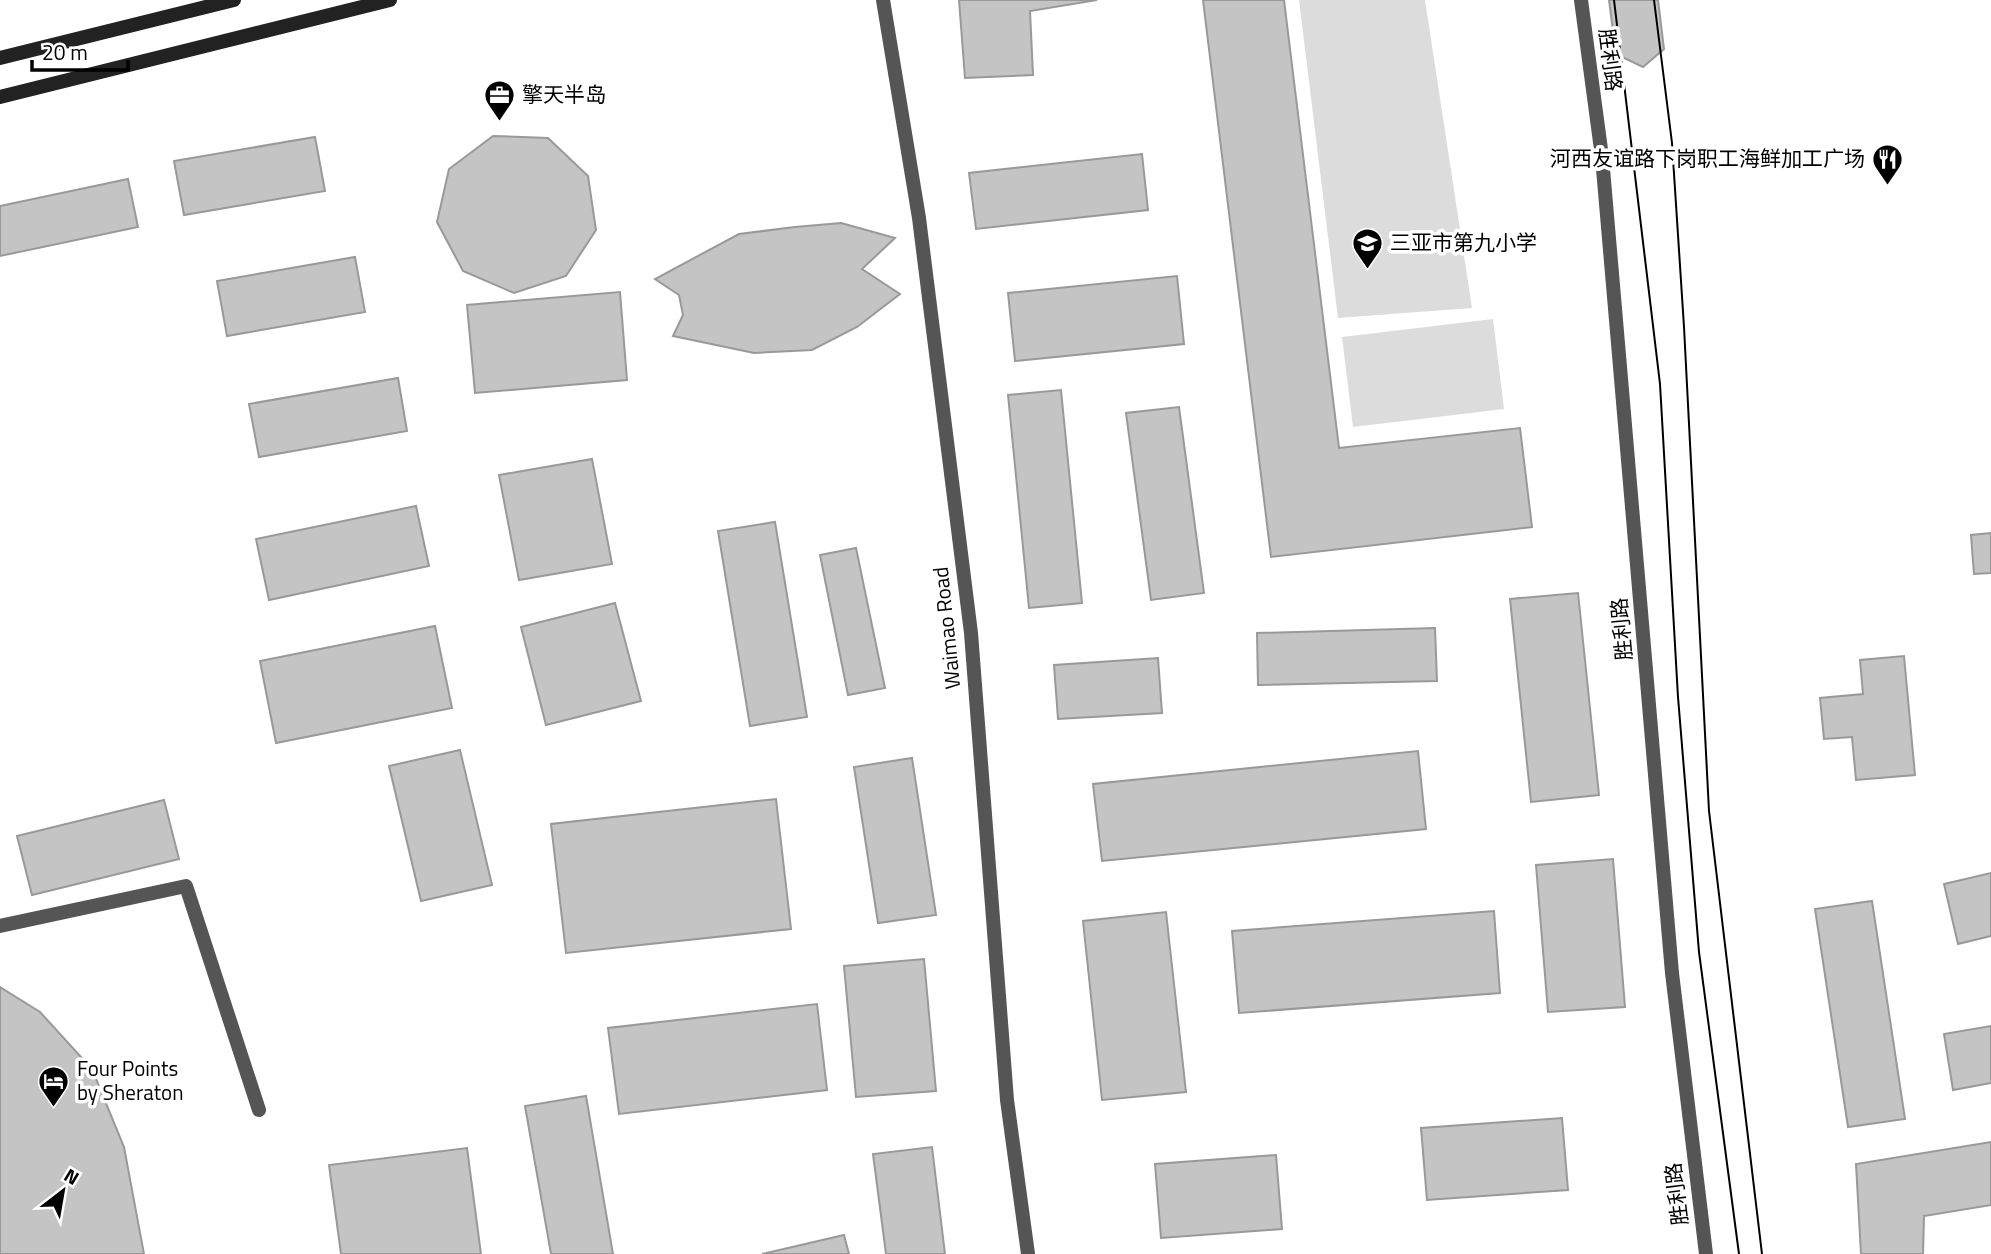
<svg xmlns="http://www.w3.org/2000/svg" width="1991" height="1254" viewBox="0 0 1991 1254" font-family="'Titillium Web','Noto Sans SC',sans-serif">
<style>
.grass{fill:#dcdcdc}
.building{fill:#c4c4c4;stroke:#999;stroke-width:2}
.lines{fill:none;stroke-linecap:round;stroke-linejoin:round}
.minor{stroke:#555;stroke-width:14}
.tertiary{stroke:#555;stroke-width:14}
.secondary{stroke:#222;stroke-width:14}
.tram{stroke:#000;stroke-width:2}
.labels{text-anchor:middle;stroke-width:7;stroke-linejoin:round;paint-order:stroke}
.street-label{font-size:21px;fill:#000;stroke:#fff}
.poi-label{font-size:21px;fill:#000;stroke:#fff;text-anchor:start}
</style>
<rect width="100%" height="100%" fill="#fff"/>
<g class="grass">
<polygon points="1299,0 1425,0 1472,308 1338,318"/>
<polygon points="1493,319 1504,409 1353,427 1342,337"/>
</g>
<g class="building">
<polygon points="959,0 1097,0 1030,11 1033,75 965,78"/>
<polygon points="1203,0 1284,0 1339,448 1520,428 1532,527 1271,557"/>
<polygon points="1609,0 1658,0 1664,49 1643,67 1616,54"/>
<polygon points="493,136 548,138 588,176 596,230 566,276 514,293 463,271 437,222 449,169"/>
<polygon points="315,137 325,191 184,215 174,161"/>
<polygon points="1142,154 1148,210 976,229 969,173"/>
<polygon points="128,179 138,227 0,256 0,206"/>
<polygon points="841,223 895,238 862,269 900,294 857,327 812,350 754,353 673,336 683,315 679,295 655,279 739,234 795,227"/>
<polygon points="355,257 365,312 227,336 217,281"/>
<polygon points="1177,276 1184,344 1015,361 1008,293"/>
<polygon points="620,292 627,380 475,393 467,305"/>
<polygon points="398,378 407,431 259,457 249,404"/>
<polygon points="1061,390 1082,603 1029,608 1008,395"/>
<polygon points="1179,407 1204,593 1151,600 1126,413"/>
<polygon points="592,459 612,564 519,580 499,475"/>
<polygon points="416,506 429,566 269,600 256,539"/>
<polygon points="775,522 807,717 750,726 718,531"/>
<polygon points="1991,533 1991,573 1974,574 1971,535"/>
<polygon points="856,548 885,688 848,695 820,555"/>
<polygon points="1578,593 1599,795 1531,802 1510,599"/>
<polygon points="615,603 641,701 546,725 521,627"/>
<polygon points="435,626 452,708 276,743 260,661"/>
<polygon points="1435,628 1437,681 1258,685 1257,633"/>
<polygon points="1904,656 1915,775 1856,780 1852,737 1824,739 1820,698 1863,694 1860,660"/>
<polygon points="1158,658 1162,713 1058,719 1054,665"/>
<polygon points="460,750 492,885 421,901 389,766"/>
<polygon points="1418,751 1426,829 1102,861 1093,784"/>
<polygon points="912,758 936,915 878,923 854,767"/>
<polygon points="776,799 791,929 566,953 551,824"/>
<polygon points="164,800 179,859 32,895 17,836"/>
<polygon points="1613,859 1625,1007 1548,1012 1536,865"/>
<polygon points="1991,873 1991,936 1958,944 1944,884"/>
<polygon points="1872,901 1905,1119 1848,1127 1815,909"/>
<polygon points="1494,911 1500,993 1239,1013 1232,931"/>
<polygon points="1166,912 1186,1092 1102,1100 1083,921"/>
<polygon points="924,959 936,1091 856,1097 844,966"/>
<polygon points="0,987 40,1012 92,1069 124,1147 144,1254 0,1254"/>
<polygon points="817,1004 827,1090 619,1114 608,1028"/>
<polygon points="1991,1026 1991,1083 1953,1090 1944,1034"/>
<polygon points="586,1096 613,1254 551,1254 525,1106"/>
<polygon points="1562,1118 1568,1190 1427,1200 1421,1128"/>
<polygon points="1991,1142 1991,1205 1924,1216 1923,1254 1861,1254 1856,1164"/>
<polygon points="932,1147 945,1254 886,1254 873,1154"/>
<polygon points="467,1148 481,1254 341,1254 329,1165"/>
<polygon points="1276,1155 1282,1229 1161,1238 1155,1164"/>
<polygon points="844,1235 849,1254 762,1254"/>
</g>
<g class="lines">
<polyline class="minor" points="0,926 186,886 259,1110"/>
<g class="tertiary">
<polyline points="883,0 919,218 971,633 1007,1100 1028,1254"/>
<polyline points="1581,0 1602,157 1672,973 1706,1254"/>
</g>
<g class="secondary">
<polyline points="0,58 234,0"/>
<polyline points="0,97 390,0"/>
</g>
<g class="tram">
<polyline points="1614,0 1660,384 1678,697 1699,952 1739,1254"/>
<polyline points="1654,0 1672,143 1684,327 1709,811 1762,1254"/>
</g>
</g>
<defs>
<symbol id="office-pin" viewBox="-11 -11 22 30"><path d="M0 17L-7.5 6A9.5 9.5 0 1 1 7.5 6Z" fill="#000" stroke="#fff"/><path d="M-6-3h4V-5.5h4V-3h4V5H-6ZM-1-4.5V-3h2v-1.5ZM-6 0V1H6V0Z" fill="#fff"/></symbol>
<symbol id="restaurant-pin" viewBox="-11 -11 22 30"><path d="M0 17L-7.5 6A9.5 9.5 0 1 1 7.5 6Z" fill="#000" stroke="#fff"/><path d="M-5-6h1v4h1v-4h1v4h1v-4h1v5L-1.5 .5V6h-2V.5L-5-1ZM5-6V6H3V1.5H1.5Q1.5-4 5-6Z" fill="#fff"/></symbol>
<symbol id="school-pin" viewBox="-11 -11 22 30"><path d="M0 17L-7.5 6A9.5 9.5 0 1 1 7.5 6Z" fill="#000" stroke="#fff"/><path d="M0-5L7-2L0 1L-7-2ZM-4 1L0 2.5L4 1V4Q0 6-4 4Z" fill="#fff"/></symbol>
<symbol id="hotel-pin" viewBox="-11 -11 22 30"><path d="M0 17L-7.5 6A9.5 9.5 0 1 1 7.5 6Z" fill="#000" stroke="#fff"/><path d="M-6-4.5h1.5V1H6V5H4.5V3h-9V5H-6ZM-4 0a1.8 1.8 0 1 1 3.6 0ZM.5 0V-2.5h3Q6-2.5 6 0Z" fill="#fff"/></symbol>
</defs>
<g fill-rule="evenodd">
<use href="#office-pin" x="482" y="78" width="35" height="47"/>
<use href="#restaurant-pin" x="1870" y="142" width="35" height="47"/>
<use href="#school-pin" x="1350" y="226" width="35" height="47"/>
<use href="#hotel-pin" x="36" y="1064" width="35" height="47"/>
</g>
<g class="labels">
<g class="street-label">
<text transform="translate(1610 60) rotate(83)" y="7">胜利路</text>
<text transform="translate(947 628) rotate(-96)" y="7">Waimao Road</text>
<text transform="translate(1622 629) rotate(-95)" y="7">胜利路</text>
<text transform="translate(1677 1194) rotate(-97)" y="7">胜利路</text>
</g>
<g class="poi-label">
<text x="522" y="102">擎天半岛</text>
<text x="1865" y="166" text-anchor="end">河西友谊路下岗职工海鲜加工广场</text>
<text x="1390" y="250">三亚市第九小学</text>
<text x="77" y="1076">Four Points<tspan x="77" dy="24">by Sheraton</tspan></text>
</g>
</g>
<g transform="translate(63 1191) rotate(31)" stroke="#ffffff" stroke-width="5" paint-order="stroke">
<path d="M0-5L12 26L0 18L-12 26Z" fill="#000000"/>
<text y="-10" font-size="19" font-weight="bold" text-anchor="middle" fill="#000000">N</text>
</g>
<path d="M32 60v10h96v-10" fill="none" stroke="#000000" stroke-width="3.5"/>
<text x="42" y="60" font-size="21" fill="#000000" stroke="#ffffff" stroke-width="5" paint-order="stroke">20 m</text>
</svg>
